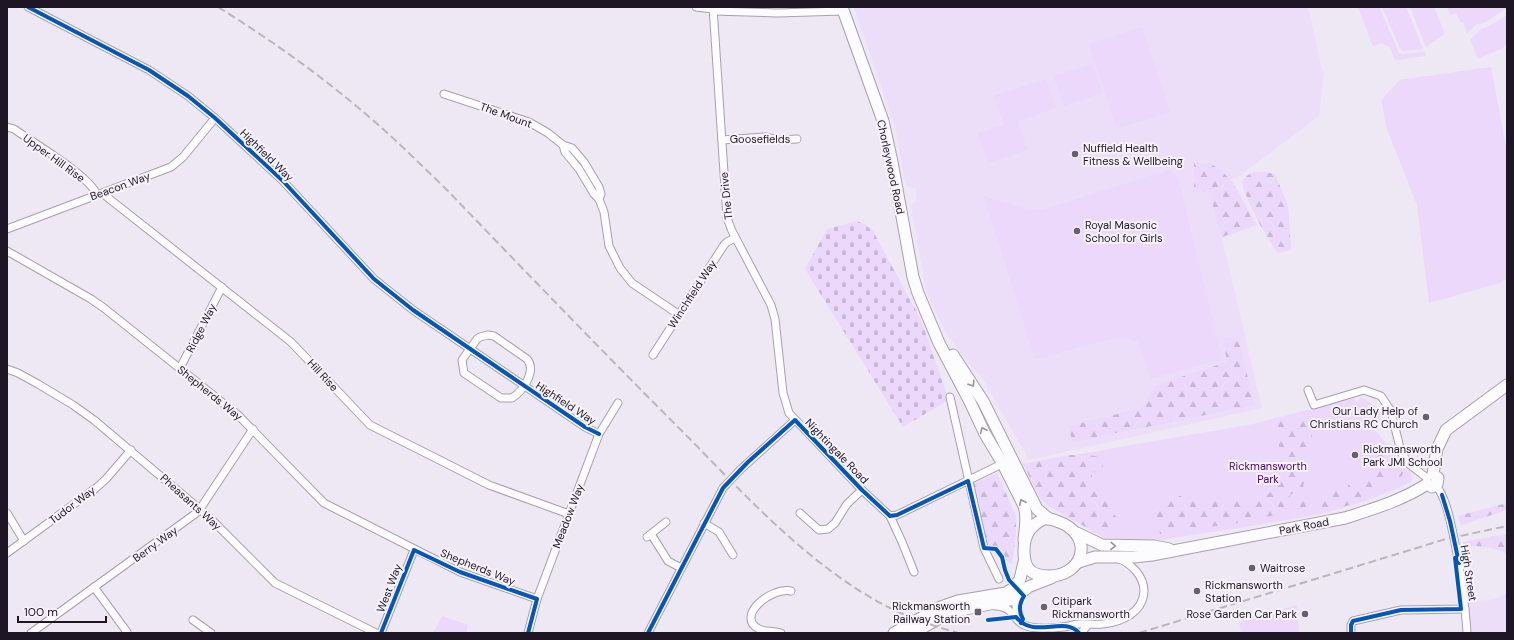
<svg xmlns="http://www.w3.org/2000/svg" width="1514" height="640" viewBox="0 0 1514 640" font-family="'DM Sans',sans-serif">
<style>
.built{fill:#ecddf8}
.green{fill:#ebd8fa}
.forest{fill:url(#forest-firs)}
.cemetery{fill:url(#cemetery-stones)}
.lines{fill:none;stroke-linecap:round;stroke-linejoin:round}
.minor-casing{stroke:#a8a0ad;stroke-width:9}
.primary-casing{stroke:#a8a0ad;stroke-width:13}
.minor{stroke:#fcfbfd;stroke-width:7}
.primary{stroke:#fcfbfd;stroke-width:11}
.rail{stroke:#b9b7bb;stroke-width:2;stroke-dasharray:8 4;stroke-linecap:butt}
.minor-bridge-casing{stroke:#a8a0ad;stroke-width:9;stroke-linecap:butt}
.minor-bridge{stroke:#fcfbfd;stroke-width:7}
.cycleway-casing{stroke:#f7f2fb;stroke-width:6}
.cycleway{stroke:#0057b8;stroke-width:4}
.oneway{stroke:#98949b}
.poi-dot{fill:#675f6d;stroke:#f7f2fb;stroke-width:1.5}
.labels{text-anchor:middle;stroke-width:4;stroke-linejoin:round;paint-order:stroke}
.street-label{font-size:11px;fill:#1e1624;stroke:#f7f2fb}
.poi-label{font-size:11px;fill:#1e1624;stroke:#f7f2fb;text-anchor:start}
.park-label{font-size:11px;fill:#500273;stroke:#f7f2fb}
</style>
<defs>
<pattern id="forest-firs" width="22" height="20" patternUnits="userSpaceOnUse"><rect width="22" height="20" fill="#ebd8fa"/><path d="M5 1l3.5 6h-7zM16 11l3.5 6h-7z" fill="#c9b9d6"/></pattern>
<pattern id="cemetery-stones" width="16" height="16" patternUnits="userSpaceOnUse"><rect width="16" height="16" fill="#ebd8fa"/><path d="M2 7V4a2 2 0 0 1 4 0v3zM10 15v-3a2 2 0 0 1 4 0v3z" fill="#c9b9d6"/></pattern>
</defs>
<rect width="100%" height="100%" fill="#eee7f4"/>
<g class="built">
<polygon points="854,7 1308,7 1322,70 1324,71 1319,116 1235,179 1232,179 1257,225 1222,238 1262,408 1029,460 983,379 964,357 945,331 927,293 911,206 917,199 916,189 907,186 904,177 896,130"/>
<polygon points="1507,593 1507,633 1471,633 1469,602 1495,599"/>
</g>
<g class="green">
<polygon points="1358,7 1379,7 1399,53 1402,54 1425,52 1426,56 1395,60 1390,47 1381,43 1373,46"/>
<polygon points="1382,7 1406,7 1423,49 1403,51 1401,50"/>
<polygon points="1410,7 1434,7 1443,29 1444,34 1426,47"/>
<polygon points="1447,7 1507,7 1507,8 1482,24 1477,24 1473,27 1467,34 1463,22 1461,23 1456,13 1450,15"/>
<polygon points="1507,15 1507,43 1503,48 1478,59 1470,40 1481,29 1489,26"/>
<polygon points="1142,27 1170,112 1117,129 1089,44"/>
<polygon points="1093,64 1102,93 1064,106 1054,76"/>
<polygon points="1491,67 1507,153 1507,278 1500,283 1429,303 1417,205 1387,129 1381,100 1400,80"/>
<polygon points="1046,79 1056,108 1018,121 1027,150 988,163 978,133 1004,125 994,96"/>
<polygon points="1169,170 1178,178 1222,359 1151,379 1138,342 1119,337 1035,359 984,196 1021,208 1042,210"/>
<polygon points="1361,397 1384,412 1376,426 1375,430 1390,448 1402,468 1410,471 1413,478 1410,482 1394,490 1365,501 1321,514 1239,528 1160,540 1105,538 1047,505 1039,496 1023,464 1253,424 1354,398 1357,403"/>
<polygon points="1297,605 1299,633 1241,633 1239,622"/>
<polygon points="442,616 468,625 466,633 433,633"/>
</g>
<g class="forest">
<path d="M1194,163C1199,163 1205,163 1210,164C1232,171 1245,207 1255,225L1222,237L1209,192L1194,191Z"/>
<path d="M1253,172H1264L1275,174L1288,205L1291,250L1278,253C1269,243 1242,194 1242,181L1248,175Z"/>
<polygon points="1223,338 1238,338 1255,405 1072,442 1069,426 1142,408 1156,385 1227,362"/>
<path d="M1289,417H1298L1304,419L1312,433V443L1303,488L1290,495V501L1303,497H1311L1313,505L1293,511L1245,522L1160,534C1159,528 1154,524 1152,517C1160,508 1167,495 1181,496L1184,502L1200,499L1253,502L1267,495L1275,489L1279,478V440L1276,434L1275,422Z"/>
<path d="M1390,448L1403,469L1404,472L1400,478L1395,479L1386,475L1370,495L1371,498L1321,514L1320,487H1328L1344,494L1347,490L1349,483L1363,480C1373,467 1373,454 1390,448Z"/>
<path d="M1069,455C1083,455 1110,451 1101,473L1092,472V481C1114,491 1101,505 1116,516L1118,527L1115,531L1106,533L1105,538L1047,505L1039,496L1023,464Z"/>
<polygon points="997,473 1016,516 1016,535 1012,565 986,544 974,494 974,483"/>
<polygon points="1507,503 1507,510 1461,525 1458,516"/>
<path d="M1507,534L1506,553C1492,548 1480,544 1465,547L1463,542Z"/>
</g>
<polygon class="cemetery" points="857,221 864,224 873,231 921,320 949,400 903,427 805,269 827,229"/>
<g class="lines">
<defs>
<g id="minor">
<polyline points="28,7 149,70 188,96 215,118 283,181 374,279 413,310 585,427 599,434"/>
<polyline points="696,7 713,9"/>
<polyline points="713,7 727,218 732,231 771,305 775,319 783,393 789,413 862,490 890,516 897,515 1006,462"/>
<polyline points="713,11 778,13 843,11"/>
<polyline points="444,94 529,122 548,133 563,145 572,148 584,162 599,187 601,194 599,199 604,212 609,246 620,268 632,283 678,314"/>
<path d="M7,127L14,129C32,142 90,176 97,195"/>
<polyline points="722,140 765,137 779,140 797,139"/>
<polyline points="563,145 565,152 579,169 594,194 599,199"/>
<polyline points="105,192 106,196 112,201 291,342 370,425 489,485 569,514"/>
<polyline points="7,229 171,167 183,157 215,118"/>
<polyline points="7,251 91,299 104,308 238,415 324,503 460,572 537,599"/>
<path d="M488,335L494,336L527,359C537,371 523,391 512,398H501L464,373L462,360L477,339L480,337Z"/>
<polyline points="653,355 724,245 727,242 735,238"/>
<polyline points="180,368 222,287"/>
<polyline points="7,369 18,373 38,384 73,405 94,420 209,517 275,583 376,633"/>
<polyline points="1308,390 1314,405 1364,390 1381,396 1391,411 1401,452 1409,464 1427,478"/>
<polyline points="950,397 984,548 999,579"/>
<polyline points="740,470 795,420"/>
<path d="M1436,485C1447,500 1450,521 1454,538C1460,569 1465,601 1467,633"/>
<polyline points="7,513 24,541"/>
<polyline points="800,513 819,530 828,529 835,523 847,504 862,490"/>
<polyline points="890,516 902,542 914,572"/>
<polyline points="704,523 719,532 733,555"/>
<polyline points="651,534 668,561 681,568"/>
<polyline points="647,537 666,522"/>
<polyline points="7,553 96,488 106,479 131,450"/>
<polyline points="94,587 127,632"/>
<path d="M995,606C1015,607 1011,619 1024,625C1034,630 1059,628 1069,626C1072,625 1075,624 1078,624C1086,623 1094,625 1103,624C1121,622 1143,613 1144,591C1144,583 1141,577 1136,571C1131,566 1127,561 1119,559"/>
<polyline points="1016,617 1016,601 1019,596"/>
<polyline points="193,620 211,633"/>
<polyline points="31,633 195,514 200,509 253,429"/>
<polyline points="381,633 414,550"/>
<polyline points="528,633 537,599 599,434 618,403"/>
<polyline points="648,633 723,488"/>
<path d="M781,633C774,631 765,632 759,629C735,617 770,587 791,591"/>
<polyline points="1081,633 1088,625"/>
<polyline points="1351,633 1351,625 1353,621 1401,610 1465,609"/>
</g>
<g id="primary">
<path d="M842,7L883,121L892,162L913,277L918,293L939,343L970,402L985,434L1003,464L1024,506C1028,517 1025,528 1024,540"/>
<polyline points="953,355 983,401 1037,509 1049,519"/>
<polyline points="1433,474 1437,449 1446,430 1507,385"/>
<polyline points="1427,484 1432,487 1437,484 1438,478 1433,474"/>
<path d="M1044,519C1051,518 1057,521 1064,524C1094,540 1082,576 1049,576C1041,576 1033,575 1028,568C1024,562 1024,556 1024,550C1024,536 1030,525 1044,519Z"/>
<polyline points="1077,533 1102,545 1154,546 1169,549"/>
<path d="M1079,562L1095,557H1134L1152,555L1345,518C1373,509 1403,500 1427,484"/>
<polyline points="894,633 941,607 958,601 1006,593 1015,587 1020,579 1024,562"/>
<polyline points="913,633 943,616 956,611 1014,599 1028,587 1051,578"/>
</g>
</defs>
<use href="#minor" class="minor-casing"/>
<use href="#primary" class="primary-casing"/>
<use href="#minor" class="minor"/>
<use href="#primary" class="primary"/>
<g class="rail">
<path d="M218,7C266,37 312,69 355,105C387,131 417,161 447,190C522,268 598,347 675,424C737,486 798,556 875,600C901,615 930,625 958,633"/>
<polyline points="1139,633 1446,539 1507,526"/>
</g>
<defs>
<polyline id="minor-bridge" points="723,488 740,470"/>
</defs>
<use href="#minor-bridge" class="minor-bridge-casing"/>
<use href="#minor-bridge" class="minor-bridge"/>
<defs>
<g id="cycleway">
<polyline points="28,7 149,70 188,96 215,118 283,181 374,279 413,310 585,427 599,434"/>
<polyline points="1442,495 1450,521 1459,563"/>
<path d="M988,620L1016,617C1034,640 1064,615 1079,633"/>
<polyline points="381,633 414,550 460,572 537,599 528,633"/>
<path d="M648,633L723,488L748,462L795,420L862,490L890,516L897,515L968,481L984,548L996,549L1002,557L1005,570L1009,580L1024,596C1019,604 1018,611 1023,619L1021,623"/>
<polyline points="1351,633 1351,625 1353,621 1401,610 1461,609 1455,558 1458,557"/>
</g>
</defs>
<use href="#cycleway" class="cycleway-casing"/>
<use href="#cycleway" class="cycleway"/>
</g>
<defs><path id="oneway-chevron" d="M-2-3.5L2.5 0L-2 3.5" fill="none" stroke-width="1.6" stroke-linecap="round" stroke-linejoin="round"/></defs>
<g class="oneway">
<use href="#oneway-chevron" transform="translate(972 384) rotate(57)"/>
<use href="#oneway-chevron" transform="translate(983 430) rotate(-116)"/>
<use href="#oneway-chevron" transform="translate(1022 502) rotate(-115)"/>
<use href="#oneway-chevron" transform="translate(1113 546) rotate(2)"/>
</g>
<g class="poi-dot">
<circle cx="1075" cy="154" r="4"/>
<circle cx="1077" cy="231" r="4"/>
<circle cx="1426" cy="417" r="4"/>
<circle cx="1355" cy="455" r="4"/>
<circle cx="1252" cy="568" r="4"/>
<circle cx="1197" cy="591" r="4"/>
<circle cx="1044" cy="607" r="4"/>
<rect x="974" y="608" width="8" height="8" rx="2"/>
<circle cx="1305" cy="614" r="4"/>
</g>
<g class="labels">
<g class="street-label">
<text transform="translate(506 115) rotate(20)" y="4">The Mount</text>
<text x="760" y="143">Goosefields</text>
<text transform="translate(267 155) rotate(44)" y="4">Highfield Way</text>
<text transform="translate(54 158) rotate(36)" y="4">Upper Hill Rise</text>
<text transform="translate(891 167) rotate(78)" y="4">Chorleywood Road</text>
<text transform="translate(120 186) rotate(-20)" y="4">Beacon Way</text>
<text transform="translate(726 196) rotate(-96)" y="4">The Drive</text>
<text transform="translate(692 294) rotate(-57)" y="4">Winchfield Way</text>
<text transform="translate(201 328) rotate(-63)" y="4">Ridge Way</text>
<text transform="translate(323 375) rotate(47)" y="4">Hill Rise</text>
<text transform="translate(210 393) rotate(39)" y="4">Shepherds Way</text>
<text transform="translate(566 403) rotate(33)" y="4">Highfield Way</text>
<text transform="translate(837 451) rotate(46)" y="4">Nightingale Road</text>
<text transform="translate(191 502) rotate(42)" y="4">Pheasants Way</text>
<text transform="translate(72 505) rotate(-37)" y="4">Tudor Way</text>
<text transform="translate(568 516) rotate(-69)" y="4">Meadow Way</text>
<text transform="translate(1304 526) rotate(-11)" y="4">Park Road</text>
<text transform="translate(155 544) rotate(-36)" y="4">Berry Way</text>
<text transform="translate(478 567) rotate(22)" y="4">Shepherds Way</text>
<text transform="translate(1469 573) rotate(81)" y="4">High Street</text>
<text transform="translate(389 588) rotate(-69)" y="4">West Way</text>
</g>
<g class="poi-label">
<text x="1083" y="152">Nuffield Health<tspan x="1083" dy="13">Fitness &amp; Wellbeing</tspan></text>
<text x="1085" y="229">Royal Masonic<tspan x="1085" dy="13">School for Girls</tspan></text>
<text x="1418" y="415" text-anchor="end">Our Lady Help of<tspan x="1418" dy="13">Christians RC Church</tspan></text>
<text x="1363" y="453">Rickmansworth<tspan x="1363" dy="13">Park JMI School</tspan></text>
<text x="1260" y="572">Waitrose</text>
<text x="1205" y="589">Rickmansworth<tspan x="1205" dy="13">Station</tspan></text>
<text x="1052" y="605">Citipark<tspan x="1052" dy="13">Rickmansworth</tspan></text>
<text x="970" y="610" text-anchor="end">Rickmansworth<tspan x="970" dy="13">Railway Station</tspan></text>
<text x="1297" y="618" text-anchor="end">Rose Garden Car Park</text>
</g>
<g class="park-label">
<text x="1268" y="470">Rickmansworth<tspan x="1268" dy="13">Park</tspan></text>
</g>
</g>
<rect width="1514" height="640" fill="none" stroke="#1e1624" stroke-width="16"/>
<path d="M18 616v6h88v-6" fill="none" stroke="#1e1624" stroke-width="2"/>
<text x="24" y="616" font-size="12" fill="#1e1624" stroke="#f7f2fb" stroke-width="3" paint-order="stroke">100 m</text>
</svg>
